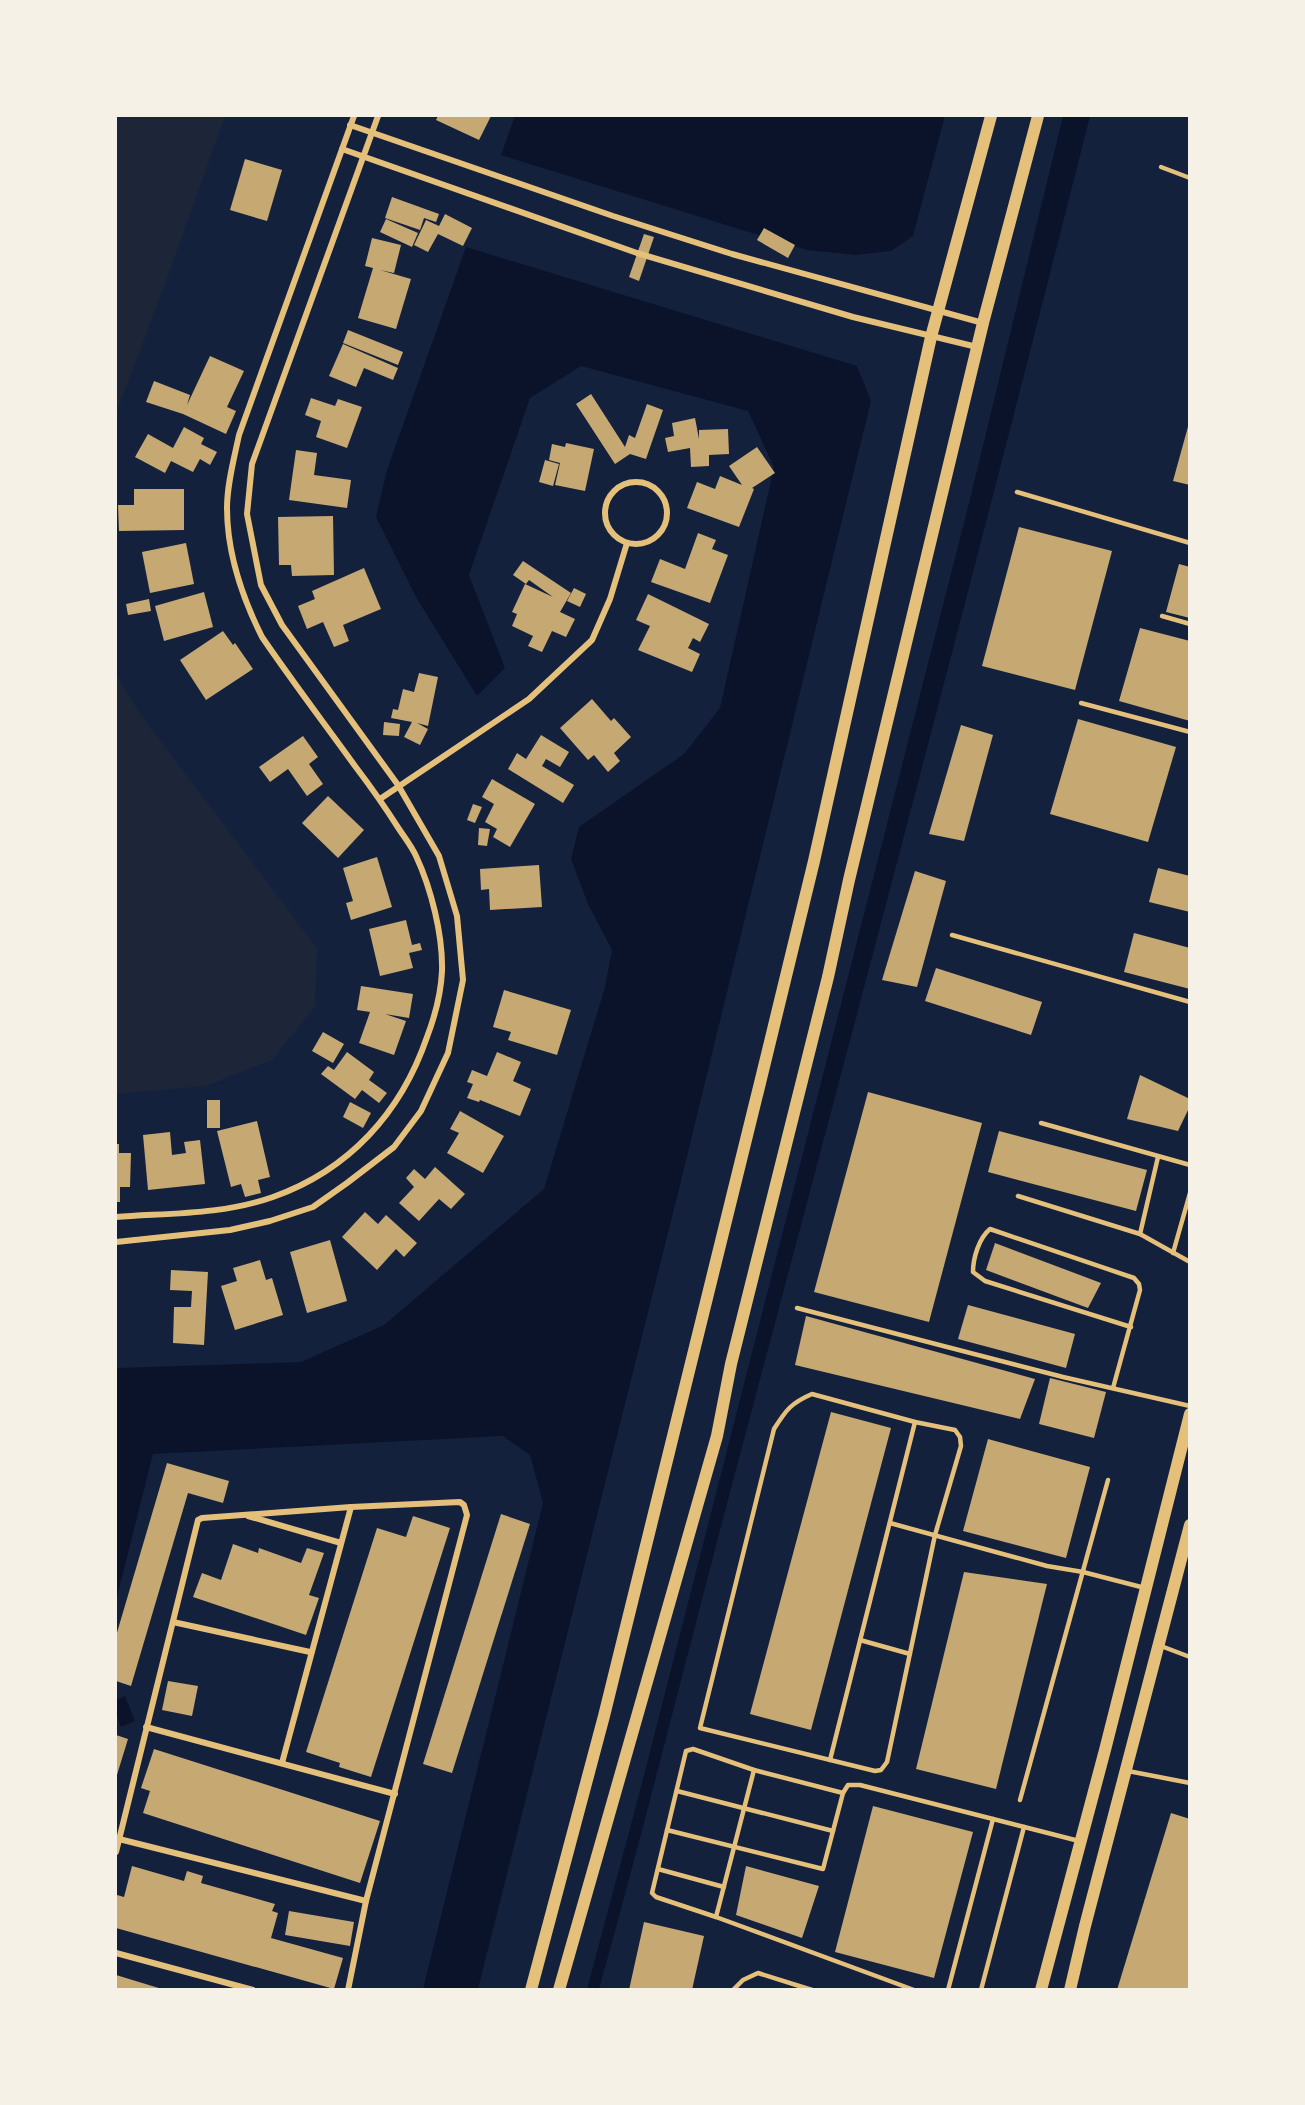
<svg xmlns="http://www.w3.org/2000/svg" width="1305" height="2105" font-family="'Archivo Narrow',sans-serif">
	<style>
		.green { fill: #1d2539 }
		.water { fill: #0b132b }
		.building { fill: #c6a872 }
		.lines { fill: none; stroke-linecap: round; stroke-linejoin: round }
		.service { stroke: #e5c07b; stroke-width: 4.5 }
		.minor { stroke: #e5c07b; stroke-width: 6 }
		.secondary { stroke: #e5c07b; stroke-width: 12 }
	</style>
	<rect width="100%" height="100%" fill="#14213d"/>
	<g class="green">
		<polygon points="116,116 225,116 166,281 116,414"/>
		<polygon points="116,674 140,714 317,948 315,1006 272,1060 205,1086 116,1094"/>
	</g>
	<g class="water">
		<polygon points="515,116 945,116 913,236 891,251 855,255 807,250 501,155"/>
		<path d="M1063,116H1090C975,572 854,1026 733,1481C688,1651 646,1821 599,1989H587L641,1787L969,503Z"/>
		<polygon points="466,247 857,366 871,401 680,1185 478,1989 423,1989 543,1503 530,1455 503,1436 153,1454 116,1601 116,1368 301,1362 384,1325 544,1189 605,987 612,950 588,904 571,859 579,827 684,754 720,708 774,467 748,411 581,366 530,398 469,575 505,668 477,696 416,597 376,517 387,470"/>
		<polygon points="125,1696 135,1721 121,1727 116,1713 116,1700"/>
	</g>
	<g class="building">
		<polygon points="438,116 491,116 479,140 436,120"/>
		<polygon points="245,159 282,170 267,221 230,210"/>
		<polygon points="392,197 439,214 436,222 424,218 420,230 385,218"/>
		<polygon points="445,214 472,228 463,246 438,234 428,252 414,245 426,220 439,226"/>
		<polygon points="386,219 418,233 412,247 380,232"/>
		<polygon points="764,228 795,245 788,258 757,240"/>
		<polygon points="644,234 654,237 639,281 629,277"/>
		<polygon points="372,238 401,245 394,273 380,270 411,279 396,329 358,318 373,268 365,266"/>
		<polygon points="348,330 403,352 398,365 343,343"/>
		<polygon points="343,344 398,368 393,380 364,368 356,387 329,376"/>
		<polygon points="210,356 244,371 227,407 236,411 226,434 183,414 146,402 154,381 190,395 187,405"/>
		<polygon points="591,394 625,447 629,435 635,438 647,404 663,410 646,459 630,454 615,464 576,404"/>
		<polygon points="311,398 335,406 338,399 362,407 347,448 316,437 321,421 305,415"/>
		<polygon points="695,418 699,439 699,430 728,429 729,454 709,455 709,466 691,467 690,448 668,452 665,438 674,436 672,423"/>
		<polygon points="1189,423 1190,423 1190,485 1173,481"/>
		<polygon points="184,427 204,438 201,444 217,452 210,465 200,459 193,472 171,461 165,473 135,457 148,434 173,448"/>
		<polygon points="566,443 594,449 585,491 555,485 560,463 549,460 552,444 565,447"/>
		<polygon points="757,447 775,473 752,488 754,489 739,527 687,508 697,482 715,489 720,476 742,485 729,466"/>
		<polygon points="296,450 317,453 314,475 351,480 347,508 289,500"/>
		<polygon points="545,460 559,464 553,486 539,482"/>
		<polygon points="134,489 184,489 184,530 119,531 118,505 134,505"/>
		<polygon points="333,516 334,575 292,576 291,565 279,565 278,517"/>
		<polygon points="1019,527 1112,551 1075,690 982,666"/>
		<polygon points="698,533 716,540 712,549 728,555 710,603 651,582 660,559 685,569"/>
		<polygon points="186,543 194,584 150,593 142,552"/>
		<polygon points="523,561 571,593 560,612 575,619 566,637 552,631 542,652 528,646 533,636 512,626 517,614 512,612 525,584 553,597 529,580 526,584 513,575"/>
		<polygon points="1179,564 1190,567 1190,618 1166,612"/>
		<polygon points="364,568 381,609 343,625 349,641 334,647 323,622 307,629 298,606 315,599 312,591"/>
		<polygon points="574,588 586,594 580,607 567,601"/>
		<polygon points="204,592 213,627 164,641 155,606"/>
		<polygon points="648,594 709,624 700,642 693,638 688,648 700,654 692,672 638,650 650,626 636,620"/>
		<polygon points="149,599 151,611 128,615 126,604"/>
		<polygon points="1140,628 1190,641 1190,721 1119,701"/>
		<polygon points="223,631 233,645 235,643 253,669 206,700 180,660"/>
		<polygon points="419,673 438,677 428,726 417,723 428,729 420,745 404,737 412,722 391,718 393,709 398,710 403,689 414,692"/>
		<polygon points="592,699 611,721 614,718 631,737 614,753 620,761 608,772 594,755 588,760 560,728"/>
		<polygon points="1078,719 1176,747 1148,842 1050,814"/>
		<polygon points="384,722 400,724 399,736 383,735"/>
		<polygon points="961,725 993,735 964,841 929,834"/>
		<polygon points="541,735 569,752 560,767 546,759 542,766 574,785 563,803 508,769 517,753 526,759"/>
		<polygon points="303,736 318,757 309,764 323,784 307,796 288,769 270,782 259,767"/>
		<polygon points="492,779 535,804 510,847 493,837 497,829 485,822 494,804 482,797"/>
		<polygon points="328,796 364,830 338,858 302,823"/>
		<polygon points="473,804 482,807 475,823 467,820"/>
		<polygon points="479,828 490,829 487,846 478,845"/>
		<polygon points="377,857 392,907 351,920 346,903 353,901 343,868"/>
		<polygon points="539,865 542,907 490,910 489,889 481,890 480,869"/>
		<polygon points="1158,868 1190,876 1190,912 1149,902"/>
		<polygon points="915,871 946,881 917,987 882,980"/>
		<polygon points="406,920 412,945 420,943 422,950 409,953 413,968 380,976 369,929"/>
		<polygon points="1134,933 1190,948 1190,989 1124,972"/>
		<polygon points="936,968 1042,1002 1031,1035 925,1001"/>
		<polygon points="361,986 413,994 409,1018 385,1014 406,1021 394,1055 359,1043 370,1012 357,1010"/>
		<polygon points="504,990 571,1010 557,1055 508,1040 511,1032 493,1027"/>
		<polygon points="323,1032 344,1044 333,1063 312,1051"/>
		<polygon points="347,1052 374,1072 369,1080 387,1093 379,1103 362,1090 355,1099 321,1074 328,1066 334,1070"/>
		<polygon points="497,1052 521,1062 513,1081 531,1089 520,1116 480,1100 479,1102 467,1098 473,1084 467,1082 472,1070 487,1076"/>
		<polygon points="1140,1075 1190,1099 1190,1106 1178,1131 1127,1119"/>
		<polygon points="868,1092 982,1123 929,1322 814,1292"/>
		<rect x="207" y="1100" width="13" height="28"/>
		<polygon points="350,1102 371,1113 363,1128 343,1117"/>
		<polygon points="460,1111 504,1136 483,1173 447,1153 459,1133 450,1129"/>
		<polygon points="257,1121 270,1177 258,1180 261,1193 245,1197 241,1184 231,1187 217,1131"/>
		<polygon points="999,1131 1147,1170 1136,1211 988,1172"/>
		<polygon points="170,1132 172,1155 186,1153 184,1142 200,1140 205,1184 148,1190 143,1135"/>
		<polygon points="116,1144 119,1144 119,1153 131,1153 130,1187 120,1187 120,1202 116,1202"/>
		<polygon points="435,1167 465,1194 451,1209 439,1199 419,1221 399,1203 414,1187 406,1178 414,1169 425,1179"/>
		<polygon points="365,1212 378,1224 386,1215 417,1243 404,1257 396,1249 377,1270 342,1237"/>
		<polygon points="330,1240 347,1301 307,1313 290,1252"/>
		<polygon points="995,1243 1101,1283 1088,1308 986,1270"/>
		<polygon points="260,1260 266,1280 272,1278 283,1315 235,1330 221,1286 237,1281 233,1268"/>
		<polygon points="171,1270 208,1272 204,1345 173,1343 174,1307 191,1307 192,1291 170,1290"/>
		<polygon points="968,1305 1075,1334 1066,1368 958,1339"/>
		<polygon points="806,1316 1035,1379 1020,1419 795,1365"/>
		<polygon points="1050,1378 1106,1392 1094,1438 1039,1424"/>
		<polygon points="831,1412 891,1428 811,1730 750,1714"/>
		<polygon points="988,1439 1090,1467 1066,1558 963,1531"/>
		<polygon points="167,1463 229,1481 223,1503 188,1493 131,1686 116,1681 116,1636"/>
		<polygon points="501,1514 530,1524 452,1773 423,1764"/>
		<polygon points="413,1516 450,1528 371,1777 339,1767 340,1763 306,1752 377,1528 406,1537"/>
		<polygon points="233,1544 258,1553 259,1548 301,1563 307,1548 324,1553 309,1595 319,1598 306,1635 193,1597 202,1573 221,1580"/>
		<polygon points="964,1572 1047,1584 996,1789 916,1769"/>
		<polygon points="168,1681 198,1686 192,1716 162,1710"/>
		<polygon points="116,1735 128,1739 116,1778"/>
		<polygon points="154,1749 380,1821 360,1883 143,1813 150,1791 141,1788"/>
		<polygon points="873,1806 973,1832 934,1978 835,1952"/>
		<polygon points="1171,1813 1190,1819 1190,1990 1117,1990"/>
		<polygon points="132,1866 184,1881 187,1871 203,1876 201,1883 275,1904 272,1911 278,1913 271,1938 343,1958 334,1989 116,1928 116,1900 117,1895 124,1897"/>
		<polygon points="746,1866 819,1886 802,1938 736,1915"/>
		<polygon points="289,1911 354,1922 350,1946 285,1935"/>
		<polygon points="644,1922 704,1936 692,1990 629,1990"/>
		<polygon points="116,1975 162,1989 162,1990 116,1990"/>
	</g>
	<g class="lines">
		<g class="service">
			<polyline points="1161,167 1190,178"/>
			<polyline points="1017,492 1190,543"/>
			<polyline points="1162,616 1190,624"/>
			<polyline points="1081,703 1190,732"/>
			<polyline points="952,935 1190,1002"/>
			<polyline points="1041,1123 1190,1165"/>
			<polyline points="1018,1196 1140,1234 1190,1262"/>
			<polyline points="1140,1234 1158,1157"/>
			<polyline points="1173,1253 1190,1193"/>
			<polyline points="797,1308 1063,1377 1190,1406"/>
			<path d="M1113,1388L1140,1290L1139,1284L1134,1278L990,1229C979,1238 973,1258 973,1272L985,1281L1131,1327"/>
			<path d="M812,1394L915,1422L955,1430L960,1437L961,1446L935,1535L887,1762L881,1770L875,1771L700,1728L774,1429C786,1410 791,1403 812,1394Z"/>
			<polyline points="890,1523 1047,1566 1083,1572 1145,1588"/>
			<polyline points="860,1640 910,1654"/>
			<polyline points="1161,1646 1190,1657"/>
			<polyline points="830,1760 915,1422"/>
			<polyline points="1128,1771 1190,1783"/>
			<polyline points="677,1791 833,1831"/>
			<polyline points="843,1793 754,1770 693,1749 686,1751 652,1893 656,1897 716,1917 914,1990"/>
			<polyline points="1020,1800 1108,1480"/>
			<polyline points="667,1830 823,1869 843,1793 848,1785 860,1785 1079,1841"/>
			<polyline points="658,1869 724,1887"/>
			<polyline points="716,1917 754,1770"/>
			<polyline points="733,1990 743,1980 758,1973 812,1990"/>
			<polyline points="948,1990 993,1819"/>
			<polyline points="981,1990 1024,1827"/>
		</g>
		<g class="minor">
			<polyline points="350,125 613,216 732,254 983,323"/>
			<polyline points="342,149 637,253 853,317 977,347"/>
			<circle cx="636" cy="513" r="31"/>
			<polyline points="380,799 529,699 592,640 610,599 627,543"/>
			<path d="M116,1217C168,1213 222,1215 273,1197C349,1170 401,1113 427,1037C435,1016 441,993 442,971C443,935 431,888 416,856C412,847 405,838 399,829C385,807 371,787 355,766C324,723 292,681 262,637C242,597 227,554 227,508C227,484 234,459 239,435L354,116"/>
			<polyline points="116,1242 230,1230 270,1221 313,1207 347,1183 394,1147 421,1111 448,1053 463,980 457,916 439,856 398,785 282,625 261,585 247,514 252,464 378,116"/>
			<polyline points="248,1516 341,1543"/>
			<polyline points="173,1622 310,1652"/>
			<polyline points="146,1727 395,1794"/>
			<polyline points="282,1763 351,1507"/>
			<polyline points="119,1839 366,1901"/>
			<polyline points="116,1852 198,1520 202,1518 351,1507 460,1502 464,1505 467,1515 366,1901 348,1990"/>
			<polyline points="116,1953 253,1990"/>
		</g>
		<g class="secondary">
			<polyline points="531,1990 604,1716 760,1083 814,861 931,337 991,116"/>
			<polyline points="559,1990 717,1436 731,1364 828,977 849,880 983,323 1038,116"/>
			<polyline points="1041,1990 1105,1750 1190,1414"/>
			<polyline points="1070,1990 1085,1926 1190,1525"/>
		</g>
	</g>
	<rect width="1305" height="2105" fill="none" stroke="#f6f1e7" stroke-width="234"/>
</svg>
